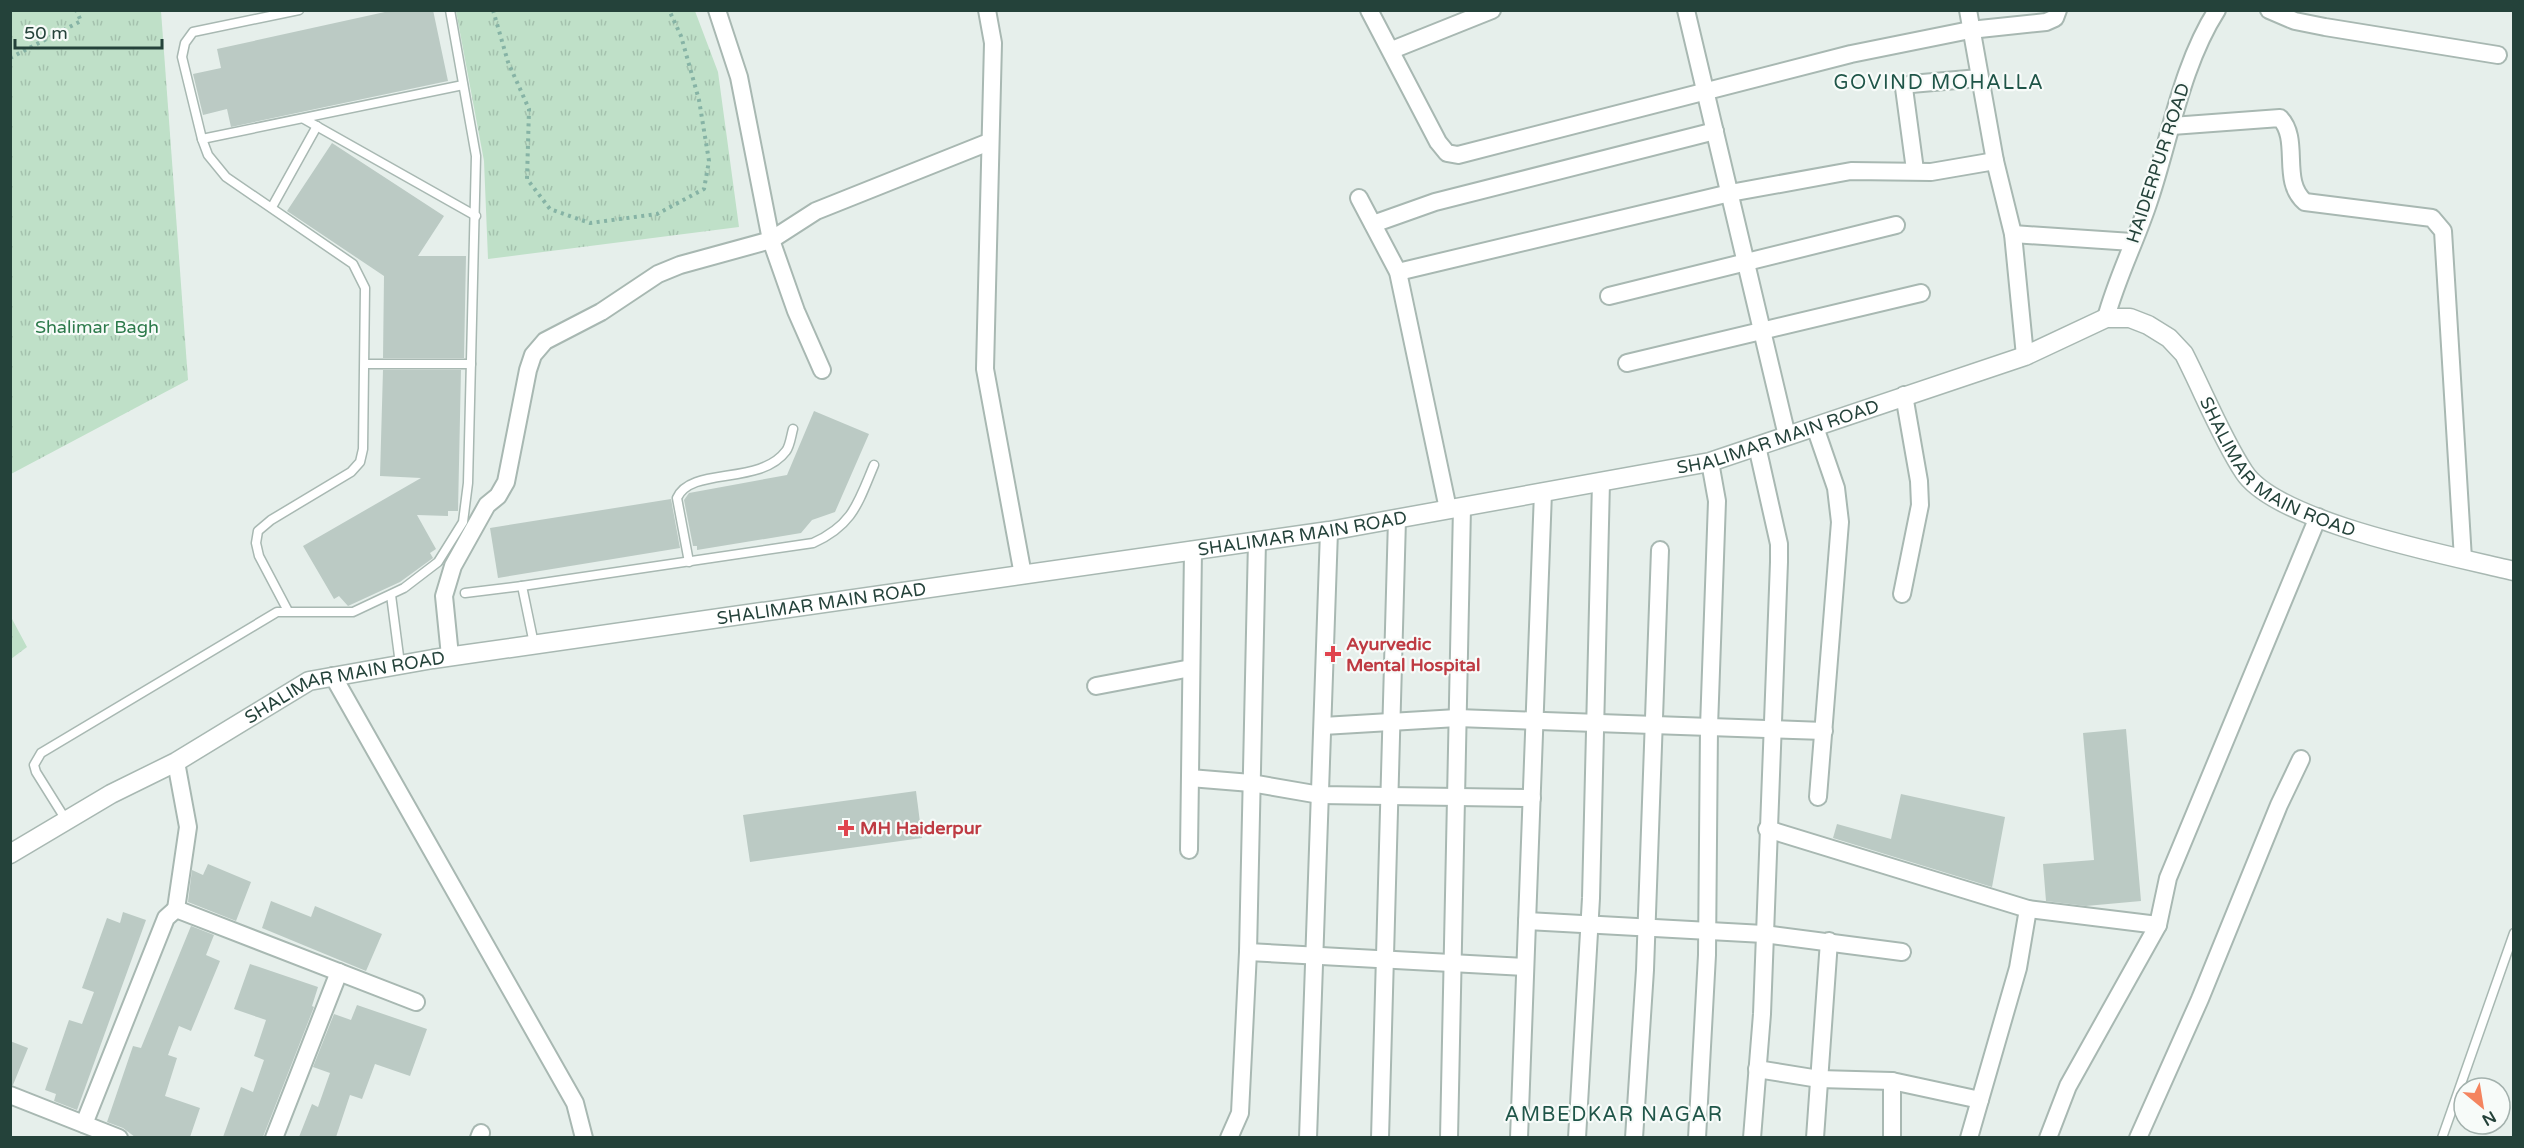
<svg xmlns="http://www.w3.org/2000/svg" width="2524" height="1148" font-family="'Varela Round',sans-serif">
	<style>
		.park { fill: url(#park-tufts) }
		.building { fill: #bbcac4 }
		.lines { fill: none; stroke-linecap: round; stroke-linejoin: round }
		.service-casing { stroke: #a8b8b2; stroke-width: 11 }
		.minor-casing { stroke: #a8b8b2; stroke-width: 20 }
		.tertiary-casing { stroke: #a8b8b2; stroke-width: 21 }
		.path { stroke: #86b3a5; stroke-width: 4; stroke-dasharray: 3 4.5; stroke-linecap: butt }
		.service { stroke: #fff; stroke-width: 8 }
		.minor { stroke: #fff; stroke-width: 16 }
		.tertiary { stroke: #fff; stroke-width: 18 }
		.health-dot { fill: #e0444e; stroke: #f7fbf9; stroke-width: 2 }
		.labels { text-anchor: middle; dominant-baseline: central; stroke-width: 4.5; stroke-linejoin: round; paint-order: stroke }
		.street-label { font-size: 18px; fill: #24423a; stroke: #f7fbf9 }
		.park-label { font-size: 18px; fill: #2d7a4b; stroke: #f7fbf9 }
		.health-label { font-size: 18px; font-weight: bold; fill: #be3a42; stroke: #f7fbf9; text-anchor: start }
		.neighbourhood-label { font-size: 20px; letter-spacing: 1.5px; fill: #1f5548; stroke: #f7fbf9 }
	</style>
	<defs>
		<pattern id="park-tufts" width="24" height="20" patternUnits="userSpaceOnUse" patternTransform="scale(1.5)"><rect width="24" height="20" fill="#bfe0c8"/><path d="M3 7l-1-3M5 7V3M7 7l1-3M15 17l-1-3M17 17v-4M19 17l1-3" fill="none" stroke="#a4c1ad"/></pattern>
	</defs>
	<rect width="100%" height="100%" fill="#e6efeb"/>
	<g class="park">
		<polygon points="11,10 161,11 188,380 11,474"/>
		<polygon points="456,11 695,11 718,72 739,227 488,259 484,161"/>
		<polygon points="11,617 27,647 11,659 10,659"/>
	</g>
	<g class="building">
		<polygon points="394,10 433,10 448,81 231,127 227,109 203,115 193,74 221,68 217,49"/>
		<polygon points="332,143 444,216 418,256 466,256 464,358 383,358 384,276 287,211"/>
		<polygon points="383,370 461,370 458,511 448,511 448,516 417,515 436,549 430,553 433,558 400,582 348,606 339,596 334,599 303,546 421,478 380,476"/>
		<polygon points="814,411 869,434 835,512 812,520 801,533 697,550 697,546 693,546 684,500 689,493 787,475"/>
		<polygon points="671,499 680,548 498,578 490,528"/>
		<polygon points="2126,729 2141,901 2086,906 2046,901 2043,864 2094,860 2083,733"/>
		<polygon points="916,791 922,838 750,862 743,815"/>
		<polygon points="1901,794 2005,817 1992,887 1833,838 1837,824 1891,839"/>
		<polygon points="208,864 251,882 236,921 188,902 192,870 203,875"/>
		<polygon points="271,901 311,917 315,906 382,934 366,971 262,928"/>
		<polygon points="123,912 146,920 77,1110 54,1101 56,1094 45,1090 69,1020 82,1024 94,992 82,988 107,918 120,923"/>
		<polygon points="191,926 214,935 206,955 220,961 191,1031 179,1026 168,1055 177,1058 165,1096 200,1108 190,1137 135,1137 123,1128 107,1122 133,1046 141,1048"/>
		<polygon points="250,964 318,987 312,1006 314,1007 263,1137 223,1137 241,1087 253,1092 264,1060 254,1056 266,1020 234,1009"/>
		<polygon points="357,1005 427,1029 410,1076 375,1064 362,1099 350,1095 336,1137 299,1137 312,1104 318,1107 330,1073 313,1067 334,1014 351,1020"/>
		<polygon points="10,1041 28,1048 13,1085 10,1085"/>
	</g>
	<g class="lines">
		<defs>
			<g id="service">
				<polyline points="304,119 476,216"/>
				<polyline points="202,139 463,85"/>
				<polyline points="272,207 317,126"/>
				<polyline points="365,364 471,364"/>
				<path d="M689,562L677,498C691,466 760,486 786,451C790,446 791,436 793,429"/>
				<polyline points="465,593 522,586"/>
				<polyline points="391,595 400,664"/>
				<polyline points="288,611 259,556 256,543 258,531 271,520 351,472 360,462 363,449 365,288 353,264 226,177 208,155 202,139 182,57 185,43 193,32 299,10"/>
				<path d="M534,644L522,586L813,543C853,525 858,503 874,465"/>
				<polyline points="66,820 36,772 34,765 41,753 277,612 353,612 404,588 438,562 463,522 468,483 476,156 450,10"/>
				<polyline points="2442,1138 2514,933"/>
			</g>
			<g id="minor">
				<polyline points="717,10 739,77 771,240 796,311 822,370"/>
				<polyline points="987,10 993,43 985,369 1023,575"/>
				<polyline points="1369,10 1438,142 1447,153 1458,155 1851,54 1970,30 2046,22 2055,18 2058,10"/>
				<polyline points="1686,10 1787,436"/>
				<polyline points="1968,10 1995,161 2013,234 2025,356"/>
				<polyline points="2269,10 2295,21 2325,27 2498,55"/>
				<polyline points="1392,50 1492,10"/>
				<path d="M2172,126L2280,118C2301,140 2280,181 2305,202L2432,218L2443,231L2463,559"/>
				<polyline points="1915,170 1904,88 1911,84 1979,78"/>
				<polyline points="1359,198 1398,272 1448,509"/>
				<polyline points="1373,224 1435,202 1715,131"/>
				<polyline points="2013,234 2132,242"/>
				<polyline points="1398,272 1730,193 1851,171 1931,172 1995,161"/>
				<polyline points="1609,296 1896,225"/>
				<path d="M2106,318C2117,277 2136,241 2149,201C2170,139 2181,66 2217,10"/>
				<polyline points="1627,363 1921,293"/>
				<polyline points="1815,427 1836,488 1840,522 1818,797"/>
				<polyline points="1902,594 1920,505 1919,481 1904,395"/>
				<polyline points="450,656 444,596 453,566 487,505 498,496 506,482 528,370 533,355 545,341 601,312 658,274 680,265 771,240 816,211 989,142"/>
				<polyline points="333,676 575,1103 584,1138"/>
				<polyline points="1096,686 1191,668"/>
				<polyline points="1323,726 1457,718 1824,731"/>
				<polyline points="176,762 188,827 176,909"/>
				<polyline points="1190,778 1251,783 1320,795 1532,798"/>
				<polyline points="1767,829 2028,909 2158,925"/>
				<polyline points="1189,850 1193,550"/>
				<polyline points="1527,921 1764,934 1902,952"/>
				<polyline points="1248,952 1525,967"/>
				<polyline points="1757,1069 1819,1079 1892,1081 1980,1100"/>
				<polyline points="10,1095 119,1138"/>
				<polyline points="84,1124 166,918 176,909 416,1002"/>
				<polyline points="274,1138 339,972"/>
				<polyline points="479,1138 481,1133"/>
				<polyline points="1229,1138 1240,1113 1248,952 1257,541"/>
				<polyline points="1308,1138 1329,531"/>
				<polyline points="1380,1138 1397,519"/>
				<polyline points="1449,1138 1462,507"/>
				<polyline points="1519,1138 1543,492"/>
				<polyline points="1577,1138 1591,898 1601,482"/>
				<polyline points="1634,1138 1645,970 1660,550"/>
				<polyline points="1697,1138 1707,955 1709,727 1717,501 1710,462"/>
				<polyline points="1752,1138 1762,1014 1779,562 1779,544 1757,446"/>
				<polyline points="1815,1138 1829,941"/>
				<polyline points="1892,1138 1892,1081"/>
				<polyline points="1969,1138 2018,968 2028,909"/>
				<polyline points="2048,1138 2068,1086 2158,925 2168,878 2318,517"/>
				<polyline points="2138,1138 2200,999 2279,805 2301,759"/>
			</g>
			<g id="tertiary">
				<path id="s1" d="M10,854L111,794L176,762L309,681L433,659L1329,531L1710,462L2025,356L2106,318H2130L2148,325L2169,338L2184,354C2203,391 2221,437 2244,472C2277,523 2453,556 2514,571"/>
			</g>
		</defs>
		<use href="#service" class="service-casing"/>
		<use href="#minor" class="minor-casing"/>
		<use href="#tertiary" class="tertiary-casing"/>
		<g class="path">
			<polyline points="493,10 508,62 529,109 527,179 550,209 590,223 657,214 704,189 709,161 699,100 681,36 669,10"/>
			<polyline points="10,58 81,21 76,10"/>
		</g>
		<use href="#service" class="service"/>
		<use href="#minor" class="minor"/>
		<use href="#tertiary" class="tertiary"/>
	</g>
	<g class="health-dot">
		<path d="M1330 645h6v6h6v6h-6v6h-6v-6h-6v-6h6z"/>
		<path d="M843 819h6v6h6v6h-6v6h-6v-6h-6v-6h6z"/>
	</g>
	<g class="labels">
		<g class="street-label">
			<text transform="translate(2158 163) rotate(-72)">HAIDERPUR ROAD</text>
			<text stroke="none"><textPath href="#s1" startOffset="1836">SHALIMAR MAIN ROAD</textPath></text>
			<text stroke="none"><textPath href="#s1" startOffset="2430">SHALIMAR MAIN ROAD</textPath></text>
			<text stroke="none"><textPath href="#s1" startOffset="1350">SHALIMAR MAIN ROAD</textPath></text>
			<text stroke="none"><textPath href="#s1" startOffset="864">SHALIMAR MAIN ROAD</textPath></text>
			<text stroke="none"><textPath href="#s1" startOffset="378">SHALIMAR MAIN ROAD</textPath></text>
		</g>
		<g class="park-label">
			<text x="97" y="327">Shalimar Bagh</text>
		</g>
		<g class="health-label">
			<text x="1346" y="644">Ayurvedic<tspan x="1346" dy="21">Mental Hospital</tspan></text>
			<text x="860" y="828">MH Haiderpur</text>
		</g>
		<g class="neighbourhood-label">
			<text x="1939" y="83">GOVIND MOHALLA</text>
			<text x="1614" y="1115">AMBEDKAR NAGAR</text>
		</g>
	</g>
	<rect width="2524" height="1148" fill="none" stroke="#24423a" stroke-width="24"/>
	<g transform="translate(2482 1106) rotate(150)"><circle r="28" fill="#f7fbf9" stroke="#a3b1ad" stroke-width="1.5"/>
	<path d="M0-4.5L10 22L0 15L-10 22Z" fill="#f4845f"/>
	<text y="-9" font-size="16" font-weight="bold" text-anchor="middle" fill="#24423a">N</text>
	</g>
	<path d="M15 39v9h147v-9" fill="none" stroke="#24423a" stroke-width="3"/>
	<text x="24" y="39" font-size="18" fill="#24423a" stroke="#f7fbf9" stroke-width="4.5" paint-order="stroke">50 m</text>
</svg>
